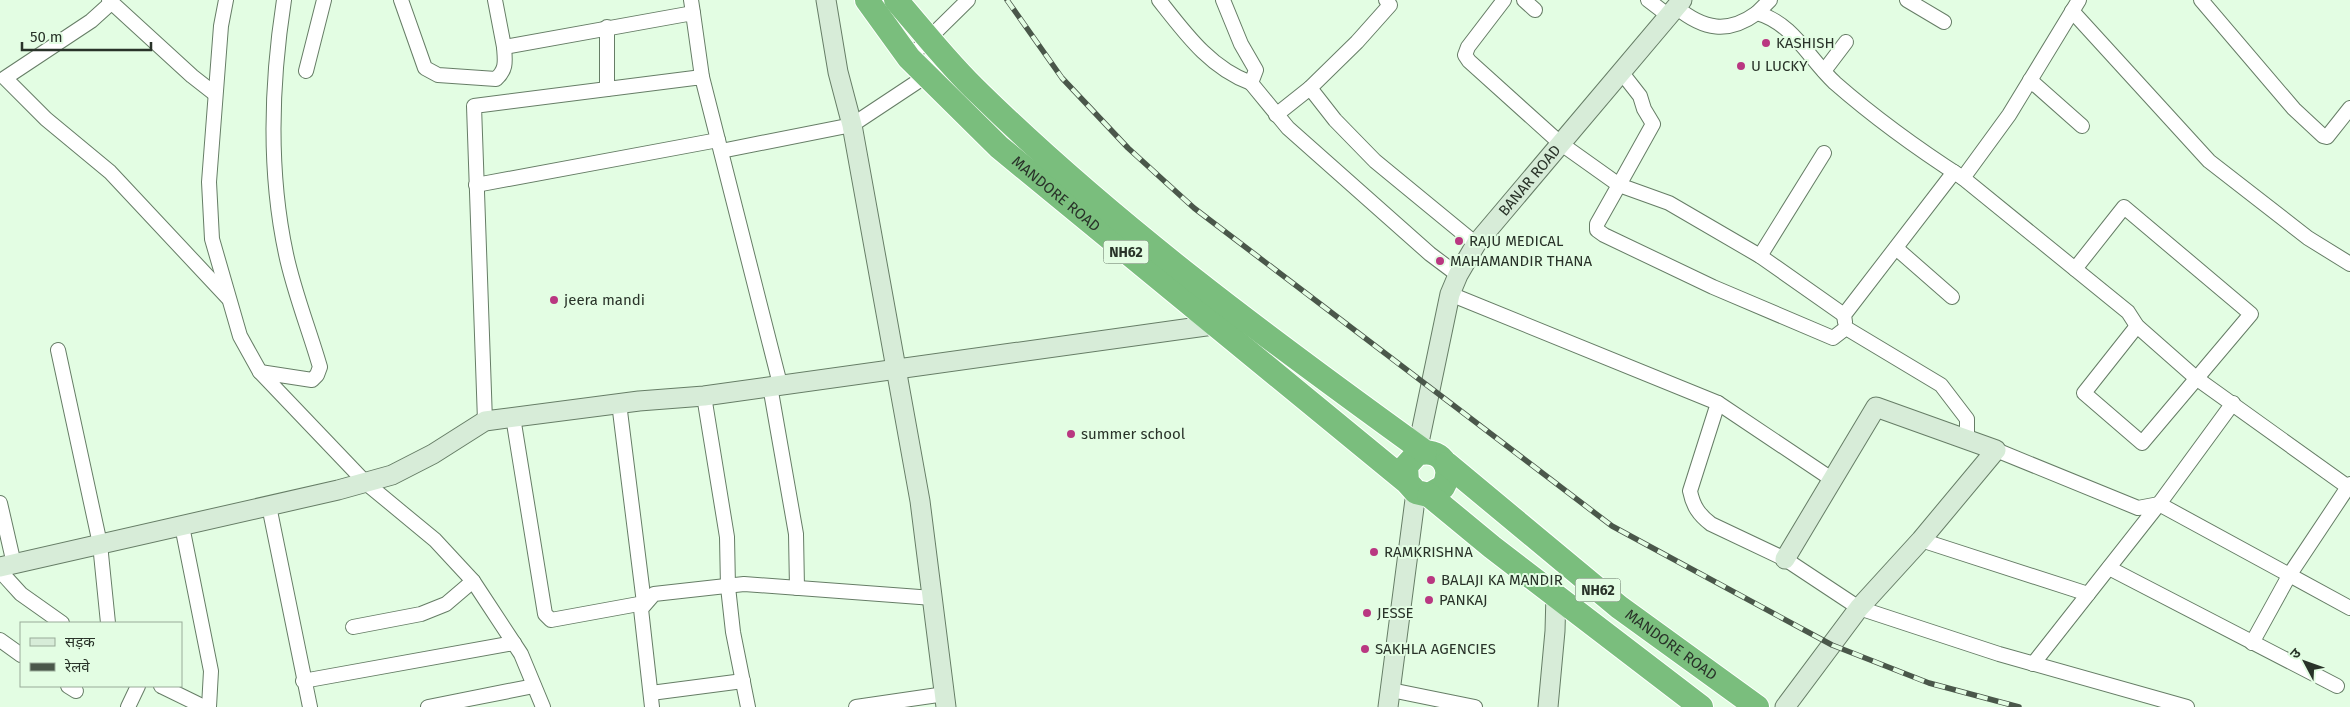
<svg xmlns="http://www.w3.org/2000/svg" width="2350" height="707" font-family="'Fira Sans','Noto Sans Devanagari',sans-serif">
	<style>
		.lines { fill: none; stroke-linecap: round; stroke-linejoin: round }
		.street-casing { stroke: #667d66; stroke-width: 16 }
		.secondary-casing { stroke: #667d66; stroke-width: 21 }
		.highway-casing { stroke: #fff; stroke-width: 26 }
		.street { stroke: #fff; stroke-width: 14 }
		.secondary { stroke: #d7ecd8; stroke-width: 19 }
		.highway { stroke: #7abe7d; stroke-width: 24 }
		.rail-casing { stroke: #4a574a; stroke-width: 5.5 }
		.rail { stroke: #e3fde3; stroke-width: 4; stroke-dasharray: 11; stroke-linecap: butt }
		.poi-dot { fill: #b93781; stroke: #e3fde3; stroke-width: 2 }
		.labels { text-anchor: middle; dominant-baseline: central; stroke-width: 4; stroke-linejoin: round; paint-order: stroke }
		.shield { fill: #e3fde3; stroke: #617061; stroke-width: 1 }
		.shield-label { font-size: 14px; font-weight: bold; fill: #293329 }
		.poi-label { font-size: 15px; fill: #293329; stroke: #e3fde3; text-anchor: start }
		.street-label { font-size: 15px; fill: #293329; stroke: #e3fde3 }
	</style>
	<rect width="100%" height="100%" fill="#e3fde3"/>
	<g class="lines">
		<defs>
			<g id="street">
				<polyline points="109,0 192,76 215,94"/>
				<polyline points="226,0 221,26 209,182 212,239 240,336 260,372"/>
				<path d="M284,0C271,84 268,170 286,254C294,292 309,329 320,367L317,375L312,380L260,372L366,483L435,540L473,581L521,654L543,707"/>
				<path d="M401,0L425,68L438,75L496,79C507,69 505,61 504,47"/>
				<polyline points="495,0 504,47 693,13 702,77"/>
				<polyline points="691,0 693,13"/>
				<path d="M1159,0C1185,33 1210,68 1251,83L1256,70L1241,44L1223,0"/>
				<polyline points="1504,0 1468,47 1465,55 1469,61 1560,143 1619,185 1597,224 1597,230 1604,235 1713,287 1833,338 1846,328 1941,385 1967,419 1967,441"/>
				<polyline points="1524,0 1535,10"/>
				<polyline points="1648,0 1669,16"/>
				<polyline points="1907,0 1944,22"/>
				<polyline points="2201,0 2294,109 2323,136 2327,137 2350,108"/>
				<polyline points="112,2 91,21 5,78 46,119 110,172 228,298"/>
				<path d="M1676,7C1704,30 1728,34 1757,13C1793,23 1809,59 1835,83C1875,118 1918,149 1963,178L2009,115L2079,0"/>
				<polyline points="2072,11 2209,161 2308,238 2350,264"/>
				<polyline points="1757,13 1770,0"/>
				<polyline points="607,27 607,89"/>
				<polyline points="909,58 968,0"/>
				<polyline points="306,71 324,0"/>
				<polyline points="1824,71 1846,42"/>
				<polyline points="1622,73 1640,96 1644,109 1653,124 1619,185 1669,203 1760,256 1844,315"/>
				<polyline points="2030,80 2082,126"/>
				<polyline points="1251,83 1288,128 1430,254 1458,275"/>
				<polyline points="1310,88 1357,42 1390,5 1386,0"/>
				<polyline points="1276,115 1310,88 1335,120 1375,161 1476,244"/>
				<polyline points="721,151 852,125 926,76"/>
				<polyline points="1963,178 2128,312 2137,326 2196,378 2348,487 2350,484"/>
				<polyline points="476,185 718,140"/>
				<polyline points="1896,248 1952,297"/>
				<polyline points="1760,256 1824,153"/>
				<polyline points="2075,269 2124,207 2251,314 2142,443 2084,393 2137,326"/>
				<path d="M1450,294L1718,403L1690,491C1693,506 1699,515 1711,524L1785,559L1859,608L1999,654L2187,707"/>
				<polyline points="1845,322 1844,315 1954,172"/>
				<polyline points="58,350 100,544 108,623"/>
				<polyline points="770,386 796,534 797,588"/>
				<polyline points="704,396 727,537 728,587 733,632 748,707"/>
				<polyline points="1718,403 1833,480"/>
				<polyline points="2233,403 2159,504 2350,608"/>
				<polyline points="513,417 545,614 551,620 644,603 619,403"/>
				<polyline points="485,421 474,106 702,77 780,384"/>
				<polyline points="1996,450 2138,508 2159,504 2033,664"/>
				<polyline points="0,503 14,564"/>
				<polyline points="269,506 310,707"/>
				<polyline points="182,526 211,671 209,707"/>
				<polyline points="1921,540 2088,594"/>
				<polyline points="2109,568 2337,686"/>
				<polyline points="0,571 21,594 62,623"/>
				<polyline points="353,627 421,614 446,604 473,581"/>
				<polyline points="0,640 21,655"/>
				<polyline points="2252,643 2290,574 2348,487 2350,488"/>
				<polyline points="303,681 514,643"/>
				<polyline points="68,686 76,691"/>
				<polyline points="161,686 204,707"/>
				<polyline points="1391,690 1475,707"/>
				<polyline points="651,693 743,681"/>
				<polyline points="128,707 138,686"/>
				<polyline points="428,707 534,686"/>
				<polyline points="652,707 641,609 654,594 744,584 933,598"/>
				<polyline points="856,707 945,694"/>
			</g>
			<g id="secondary">
				<polyline points="826,0 838,72 852,125 920,501 946,707"/>
				<path id="s1" d="M1418,447L1450,294L1458,275L1476,244L1682,0"/>
				<polyline points="1785,559 1876,407 1996,450 1921,540 1859,608 1785,707"/>
				<polyline points="0,567 338,490 392,475 433,454 485,421 639,401 704,396 1213,325"/>
				<polyline points="1388,707 1416,492"/>
				<polyline points="1548,707 1555,631 1556,594"/>
			</g>
			<g id="highway">
				<path id="s2" d="M867,0L909,58L999,147L1407,482L1416,492L1429,495L1443,487C1455,467 1440,447 1417,454L1406,466L1407,482"/>
				<path d="M896,0C923,31 949,65 979,93C1116,227 1270,340 1425,452"/>
				<path id="s3" d="M1447,464L1619,607L1757,707"/>
				<polyline points="1429,495 1492,547 1701,707"/>
			</g>
		</defs>
		<use href="#street" class="street-casing"/>
		<use href="#secondary" class="secondary-casing"/>
		<use href="#highway" class="highway-casing"/>
		<use href="#street" class="street"/>
		<use href="#secondary" class="secondary"/>
		<use href="#highway" class="highway"/>
		<defs>
			<polyline id="rail" points="1007,0 1062,78 1128,148 1194,208 1612,526 1832,645 1929,683 2019,707"/>
		</defs>
		<use href="#rail" class="rail-casing"/>
		<use href="#rail" class="rail"/>
	</g>
	<g class="poi-dot">
		<circle cx="1766" cy="43" r="5"/>
		<circle cx="1741" cy="66" r="5"/>
		<circle cx="1459" cy="241" r="5"/>
		<circle cx="1440" cy="261" r="5"/>
		<circle cx="554" cy="300" r="5"/>
		<circle cx="1071" cy="434" r="5"/>
		<circle cx="1374" cy="552" r="5"/>
		<circle cx="1431" cy="580" r="5"/>
		<circle cx="1429" cy="600" r="5"/>
		<circle cx="1367" cy="613" r="5"/>
		<circle cx="1365" cy="649" r="5"/>
	</g>
	<g class="labels">
		<g class="shield">
			<rect x="1103.5" y="240.5" width="45" height="23" rx="4"/>
			<rect x="1575.5" y="578.5" width="45" height="23" rx="4"/>
		</g>
		<g class="shield-label">
			<text x="1126" y="252">NH62</text>
			<text x="1598" y="590">NH62</text>
		</g>
		<g class="poi-label">
			<text x="1776" y="43">KASHISH</text>
			<text x="1751" y="66">U LUCKY</text>
			<text x="1469" y="241">RAJU MEDICAL</text>
			<text x="1450" y="261">MAHAMANDIR THANA</text>
			<text x="564" y="300">jeera mandi</text>
			<text x="1081" y="434">summer school</text>
			<text x="1384" y="552">RAMKRISHNA</text>
			<text x="1441" y="580">BALAJI KA MANDIR</text>
			<text x="1439" y="600">PANKAJ</text>
			<text x="1377" y="613">JESSE</text>
			<text x="1375" y="649">SAKHLA AGENCIES</text>
		</g>
		<g class="street-label">
			<text stroke="none"><textPath href="#s1" startOffset="296">BANAR ROAD</textPath></text>
			<text stroke="none"><textPath href="#s2" startOffset="272">MANDORE ROAD</textPath></text>
			<text stroke="none"><textPath href="#s3" startOffset="288">MANDORE ROAD</textPath></text>
		</g>
	</g>
	<rect x="20" y="622" width="162" height="65" fill="#e3fde3" stroke="#99ac99"/>
	<rect x="30" y="638" width="25" height="8" fill="#d7ecd8" stroke="#99ac99"/>
	<text x="65" y="647" font-size="15" fill="#293329">सड़क</text>
	<rect x="30" y="663" width="25" height="8" fill="#4a574a" stroke="#99ac99"/>
	<text x="65" y="672" font-size="15" fill="#293329">रेलवे</text>
	<g transform="translate(2305 662) rotate(311)" stroke="#e3fde3" stroke-width="4" paint-order="stroke">
	<path d="M0-4L9 19L0 12L-9 19Z" fill="#293329"/>
	<text y="-8" font-size="14" font-weight="bold" text-anchor="middle" fill="#293329">उ</text>
	</g>
	<path d="M22 42v8h129v-8" fill="none" stroke="#293329" stroke-width="2.5"/>
	<text x="30" y="42" font-size="15" fill="#293329" stroke="#e3fde3" stroke-width="4" paint-order="stroke">50 m</text>
</svg>
